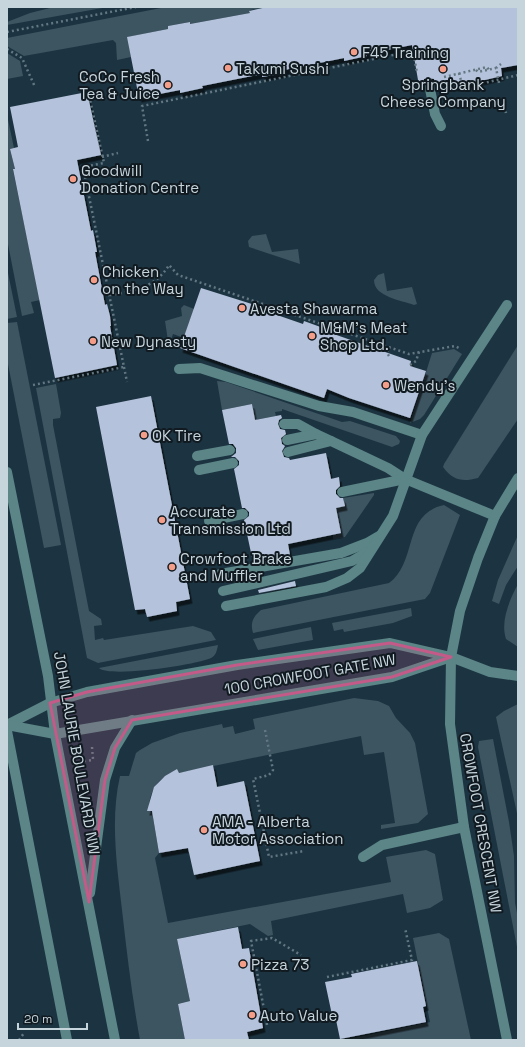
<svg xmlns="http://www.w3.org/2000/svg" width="525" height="1047" font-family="'Space Grotesk',sans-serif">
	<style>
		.green { fill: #3d5461 }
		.building { fill: #b5c2db; filter: url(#shadow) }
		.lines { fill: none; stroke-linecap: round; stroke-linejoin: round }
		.path { stroke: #637782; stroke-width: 2.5; stroke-dasharray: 2 3; stroke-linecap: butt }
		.minor { stroke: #5b8586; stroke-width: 10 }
		.marked { fill: #c35a88; fill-opacity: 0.2; stroke: #c35a88; stroke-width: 3; stroke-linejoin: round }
		.poi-dot { fill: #f49e89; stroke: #101a20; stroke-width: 1.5 }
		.labels { text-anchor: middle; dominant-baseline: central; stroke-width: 4; stroke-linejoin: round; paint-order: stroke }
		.poi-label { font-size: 15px; fill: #c6d4dc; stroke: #101a20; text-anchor: start }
		.street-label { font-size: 15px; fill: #c6d4dc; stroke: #101a20 }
	</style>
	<defs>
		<filter id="shadow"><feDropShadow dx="2.5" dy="4.5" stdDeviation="0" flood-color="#0009"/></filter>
	</defs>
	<rect width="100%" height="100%" fill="#1c3441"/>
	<g class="green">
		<polygon points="54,7 108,7 7,25 7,22 30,13"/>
		<polygon points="166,7 267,7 250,10 250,13 190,24 190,22 168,26 168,29 128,37 131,57 117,60 116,43 113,40 24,56 7,46 7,38"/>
		<polygon points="7,53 20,61 23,76 7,79"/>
		<polygon points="7,115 14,148 10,149 15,169 13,170 40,300 31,302 34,313 22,316 7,239"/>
		<polygon points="266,234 272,252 298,249 300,264 249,247 248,241 252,236"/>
		<polygon points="7,268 17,317 7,319"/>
		<path d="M384,273L387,291L412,287L417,304L414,305C401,300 374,297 374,280L378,275Z"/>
		<polygon points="184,305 194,309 184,338 173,334 170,343 168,341 165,321 182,316 181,308"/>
		<polygon points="17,322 61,545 44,548 7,359 7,323"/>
		<path d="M518,345V419L478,478C463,482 453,481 443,467L444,464Z"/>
		<polygon points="454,349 462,354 424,415 420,419 410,423 432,353"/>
		<polygon points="217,381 226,382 342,422 350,421 396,436 400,441 399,444 392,447 282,409 282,411 275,412 276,416 255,420 252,404 222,410"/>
		<polygon points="56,384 61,413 60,418 53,419 53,425 89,611 101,619 102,625 94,626 95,640 103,638 104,640 193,626 211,632 216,640 98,663 87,658 36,388"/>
		<polygon points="374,493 374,495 345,537 333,539 333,535 341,533 336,508 344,506 343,498"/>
		<path d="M444,505L460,515L430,593L425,599L253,633C250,622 253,617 261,610L389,583C418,562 402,514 444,505Z"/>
		<polygon points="518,535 518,566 506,585 499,604 492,601 498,580"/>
		<path d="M518,584V647L506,639C500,621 510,599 518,584Z"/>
		<polygon points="411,608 412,616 393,623 344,632 343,629 334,631 332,623"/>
		<polygon points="311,627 313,640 258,650 253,639"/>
		<path d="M218,645C217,650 216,656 211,658C196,665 109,678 99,668Z"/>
		<path d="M354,698L378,701L389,706L396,718L410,733L415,743L428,814L418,823L381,829V825L395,823L384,752L364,755L361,736L179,773L173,772C156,780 149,792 149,811H152L159,853L155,858L168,923L391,882L386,857L426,850L435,854L443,900L430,908L407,913L403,894L271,921L273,935L268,936L250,924L177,939L190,1001L178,1004L185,1040H140C132,997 127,954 122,910C117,866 110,820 120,776H129L136,753L140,750L152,743L180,733L222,724L223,728L233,726L235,734L255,729L253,719Z"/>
		<polygon points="518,704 518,818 496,717 504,711"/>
		<polygon points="493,739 509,822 514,856 515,903 518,918 518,952 478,747 479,741"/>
		<polygon points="439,933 449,939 471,1040 344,1040 430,1022 413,938"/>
	</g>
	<g class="building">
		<polygon points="267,7 518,7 518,65 501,68 502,76 455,87 453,79 435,83 434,79 428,78 424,79 423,84 418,80 412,45 367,54 367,56 344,61 344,58 285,70 285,73 262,77 262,74 202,86 203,88 180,93 180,90 139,98 127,37 168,29 168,26 190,22 190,24 250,13 249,11"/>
		<polygon points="87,92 101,155 77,160 91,231 93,230 97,252 95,252 105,305 107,304 110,316 111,326 110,326 117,365 55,378 13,169 15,169 10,149 18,147 10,107"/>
		<polygon points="201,288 255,305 254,307 303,324 304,321 326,329 325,331 411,361 410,366 426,371 410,418 349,398 327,389 324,398 180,348"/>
		<polygon points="151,396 190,599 176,602 177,611 147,617 145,609 135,610 96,407"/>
		<polygon points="252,404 255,420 281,415 282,418 279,420 278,424 280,429 285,430 286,434 281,438 282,444 285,446 282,451 284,457 289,458 290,460 326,453 331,479 339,477 340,486 336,490 336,494 340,498 343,498 345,506 336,508 341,533 288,544 290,555 253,562 244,520 249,516 249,512 245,508 242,508 234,469 239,465 239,461 235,457 231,457 236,453 236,448 233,444 229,444 222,410"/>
		<polygon points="295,581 296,586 259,593 258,590"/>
		<polygon points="213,765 217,787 244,781 260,861 194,875 188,848 159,853 152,811 147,811 154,787 165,776 177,769 179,773"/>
		<polygon points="238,927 242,949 249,948 263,1028 247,1032 249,1040 185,1040 178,1004 190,1001 177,939"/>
		<polygon points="417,961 426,1006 423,1007 426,1022 340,1039 335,1015 332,1015 325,982 352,977 351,974"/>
	</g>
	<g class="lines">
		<g class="path">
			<polyline points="7,32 136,7"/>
			<polyline points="7,49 22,58 35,87"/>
			<polyline points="476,70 478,72 496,68"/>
			<polyline points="459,73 463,88 518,75"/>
			<polyline points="444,77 487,67 489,70"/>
			<polyline points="499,83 496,68 501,64"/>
			<polyline points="503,102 506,113"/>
			<polyline points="148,141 142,106 413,51 417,73"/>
			<polyline points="102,157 118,153"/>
			<path d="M110,295C134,291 155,288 169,265L178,275L409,354L455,346L459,348"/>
			<polyline points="389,356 387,353 389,348"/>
			<polyline points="410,365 416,361 419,352"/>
			<polyline points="124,367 127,382"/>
			<polyline points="33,385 124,367 83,167 104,163 85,77"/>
			<polyline points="265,730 273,770 269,775 253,779 269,857 304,851"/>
			<polyline points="92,747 93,759"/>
			<polyline points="84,761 94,760"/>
			<polyline points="327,977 412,960 405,928"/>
			<polyline points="267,1025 251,941 272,938 301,955"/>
			<polyline points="19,1040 24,1033"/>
		</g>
		<g class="minor">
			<polyline points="429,84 435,114 441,126"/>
			<polyline points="179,369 200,368 319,406 353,412 422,435"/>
			<polyline points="284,424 298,424 316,434"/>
			<polyline points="287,440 316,434 331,441"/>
			<polyline points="288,452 331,441 388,468 405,479 495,516"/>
			<polyline points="197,456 230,450"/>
			<polyline points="199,470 233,463"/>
			<polyline points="7,472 48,676 55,734 115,1040"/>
			<polyline points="342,492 405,479"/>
			<polyline points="209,521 243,514"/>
			<polyline points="220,574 341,553 367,543 379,536"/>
			<polyline points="223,591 352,561 369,551"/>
			<polyline points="226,606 326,587 347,578 360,568 393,516 422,435 507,305"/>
			<polyline points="7,725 50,703 87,692 237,665 390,643 451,657 490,672 518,676"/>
			<polyline points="7,725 55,734 392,677 451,657"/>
			<polyline points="7,731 67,1040"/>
			<polyline points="363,857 382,845 464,827"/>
			<polyline points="90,893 105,780 115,748 132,720"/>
			<polyline points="507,1040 464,827 450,724 451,657 460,611 478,558 495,516 518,478"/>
		</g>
	</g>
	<path class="marked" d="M390,643L451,657L392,677L132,720L115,748L105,780L89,902L50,703L87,692L237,665Z"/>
	<g class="poi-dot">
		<circle cx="354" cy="52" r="4"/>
		<circle cx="228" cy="68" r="4"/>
		<circle cx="443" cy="69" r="4"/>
		<circle cx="168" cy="85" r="4"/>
		<circle cx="73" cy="179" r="4"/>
		<circle cx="94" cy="280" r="4"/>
		<circle cx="242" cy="308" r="4"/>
		<circle cx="312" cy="336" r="4"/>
		<circle cx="93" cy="341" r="4"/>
		<circle cx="386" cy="385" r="4"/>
		<circle cx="144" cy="435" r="4"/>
		<circle cx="162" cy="520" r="4"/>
		<circle cx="172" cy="567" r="4"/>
		<circle cx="204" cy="830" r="4"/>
		<circle cx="243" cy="964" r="4"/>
		<circle cx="252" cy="1015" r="4"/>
	</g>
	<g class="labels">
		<g class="poi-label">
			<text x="362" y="52">F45 Training</text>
			<text x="236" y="68">Takumi Sushi</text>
			<text x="160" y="76" text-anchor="end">CoCo Fresh<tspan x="160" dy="17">Tea &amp; Juice</tspan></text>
			<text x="443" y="84" text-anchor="middle">Springbank<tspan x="443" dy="17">Cheese Company</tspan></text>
			<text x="81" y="170">Goodwill<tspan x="81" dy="17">Donation Centre</tspan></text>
			<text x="102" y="271">Chicken<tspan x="102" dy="17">on the Way</tspan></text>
			<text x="250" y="308">Avesta Shawarma</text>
			<text x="320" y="327">M&amp;M's Meat<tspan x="320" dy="17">Shop Ltd.</tspan></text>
			<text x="101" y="341">New Dynasty</text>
			<text x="394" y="385">Wendy's</text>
			<text x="152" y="435">OK Tire</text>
			<text x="170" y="511">Accurate<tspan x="170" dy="17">Transmission Ltd</tspan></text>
			<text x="180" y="558">Crowfoot Brake<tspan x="180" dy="17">and Muffler</tspan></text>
			<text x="212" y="821">AMA - Alberta<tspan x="212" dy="17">Motor Association</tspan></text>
			<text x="251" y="964">Pizza 73</text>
			<text x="260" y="1015">Auto Value</text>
		</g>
		<g class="street-label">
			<text transform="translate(310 674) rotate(-10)">100 CROWFOOT GATE NW</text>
			<text transform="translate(77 753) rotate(80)">JOHN LAURIE BOULEVARD NW</text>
			<text transform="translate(481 823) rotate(80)">CROWFOOT CRESCENT NW</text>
		</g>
	</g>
	<rect width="525" height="1047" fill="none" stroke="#c6d4dc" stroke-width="16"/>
	<path d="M18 1023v6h69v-6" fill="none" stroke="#c6d4dc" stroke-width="2"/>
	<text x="24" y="1023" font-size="12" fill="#c6d4dc" stroke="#101a20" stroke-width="3" paint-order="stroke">20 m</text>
</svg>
